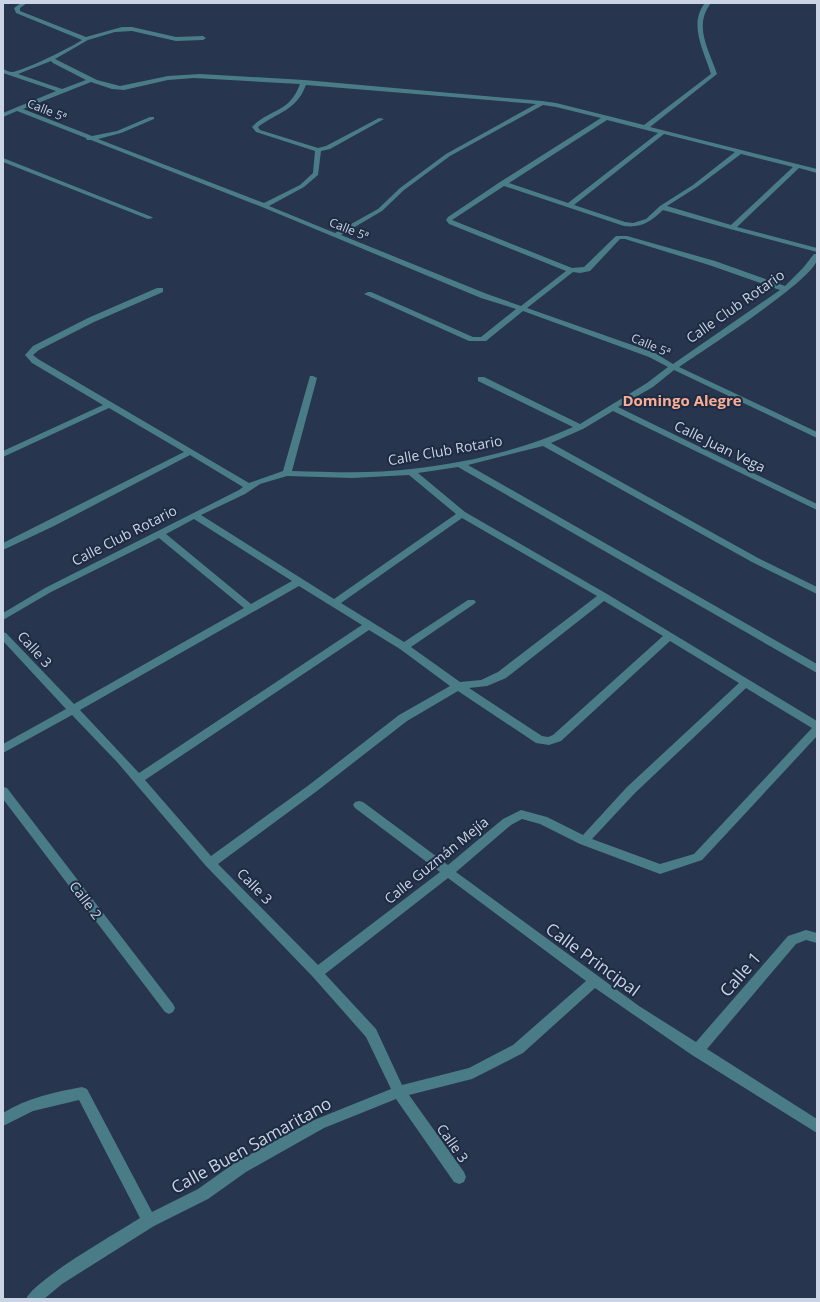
<svg xmlns="http://www.w3.org/2000/svg" width="820" height="1302" font-family="'Open Sans',sans-serif">
	<style>
		.lines { fill: none; stroke-linecap: round; stroke-linejoin: round }
		.minor { fill: #4a7c88; fill-rule: evenodd }
		.labels { text-anchor: middle; dominant-baseline: central; stroke-width: 4; stroke-linejoin: round; paint-order: stroke }
		.far-street-label { font-size: 12px; fill: #cbd4e4; stroke: #1d2b43 }
		.street-label { font-size: 14px; fill: #cbd4e4; stroke: #1d2b43 }
		.neighbourhood-label { font-size: 15px; font-weight: bold; fill: #fcad95; stroke: #1d2b43 }
		.near-street-label { font-size: 17px; fill: #cbd4e4; stroke: #1d2b43 }
	</style>
	<rect width="100%" height="100%" fill="#27354e"/>
	<g class="lines">
		<g class="minor">
			<path d="M21,3H27L20,8V11L86,37L122,27H132L176,37L203,36L206,38L203,40L176,41L132,31L115,32L88,40L55,59L97,80L120,86L168,76L200,74L304,80L542,101L556,103L644,125L711,74C704,51 688,24 705,3H711C693,26 709,50 717,74L650,127L817,169V173L799,168L737,227L817,248V252L730,229L663,210C650,222 642,228 624,226L504,186L452,220L572,268L584,267L616,236H627L715,261L785,286L803,268L814,254H817C817,256 818,258 817,260C812,281 702,351 679,367L817,432V438L674,370L653,387L618,407L817,504V510L613,411L583,429L551,443L758,558L817,587V594L752,562L543,446L468,465L817,664V673L458,467L418,473L465,512L607,594L817,721V736L702,860L660,874L580,844L540,824L522,819L511,825L456,872L639,1006L696,1042L788,936L806,930L817,933V943L806,940L796,944L707,1049L817,1119V1133L692,1055L595,988L523,1053L472,1079L409,1095L464,1172L466,1177L464,1182L459,1184L454,1182L396,1099L324,1128L246,1172L208,1199L154,1226L62,1284L44,1299H26C34,1280 118,1232 140,1218L79,1100L33,1111L3,1126V1113C27,1098 55,1092 82,1087L87,1089L152,1212L198,1189L236,1162L314,1120L391,1089L366,1037L313,977L206,866L117,762L72,715L3,753V744L66,709L3,641V632L6,633L74,704L244,608L159,538L51,592L3,620V613L45,588L239,490L243,487L190,455L54,526L3,550V543L184,452L109,408L3,457V451L103,405L32,363L25,355L33,346L88,318L157,288H163V292L94,322L39,350L33,355L38,359L249,483L283,471L310,376H313L317,378L292,471C332,472 372,474 411,469C467,463 522,450 573,427L478,381V377H484L580,424L647,383L668,367L649,357L523,311L486,341H469L364,294L368,292H371L473,337H481L516,309L481,298L262,207L91,140H87L86,138L17,111L3,117V113L56,91L3,73V69C6,70 9,72 12,72C21,72 74,46 82,40L16,13L14,8ZM51,61L53,63L86,80L62,89L18,74ZM194,78L300,84C289,114 270,108 252,127L256,132L315,151L313,173L300,185L264,203L98,139L121,133L154,119V117H150L117,131L92,136L23,109L91,82L112,89L124,90L168,80ZM306,85L536,104L446,154L400,188L378,209L335,233L269,206L304,187L318,175L321,151L330,149L384,119L379,118L326,146L318,148L260,130L258,127C278,112 296,111 306,85ZM543,105L556,107L601,118L500,182L448,217L446,220L449,224L566,271L521,306L487,294L341,235L382,211L404,190L450,156ZM607,120L658,133L568,203L509,183ZM664,134L735,152L693,185L660,206L646,219L633,223L625,222L574,205ZM741,154L793,167L731,225L667,206L697,187ZM620,239H625L709,265L780,290L673,364L655,353L527,308L573,272L580,273L590,271ZM409,475L456,514L334,599L201,515L245,494L260,484L287,476L352,478ZM462,518L597,596L498,672L481,680L460,682L411,647L474,604L476,602L474,600H468L404,642L341,603ZM194,519L292,581L251,604L166,534ZM299,586L362,625L139,773L80,710ZM604,601L663,636L553,735L548,737L542,736L469,688L487,686L506,678ZM369,630L400,649L450,686L399,715L309,785L211,856L145,780ZM670,641L739,683L627,787L583,835L547,817L521,810L503,819L448,865L363,802L359,801L355,802L353,805L355,808L440,872L318,965L218,864L317,791L407,721L458,691L536,743L549,745L561,741ZM746,688L812,728L694,854L660,864L592,839L635,793ZM448,878L586,981L513,1045L469,1068L402,1085L376,1029L325,974Z"/>
			<polygon points="3,158 152,217 153,218 148,219 3,162"/>
			<polygon points="3,787 7,788 173,1004 175,1008 173,1012 169,1014 165,1012 3,799"/>
		</g>
	</g>
	<g class="labels">
		<g class="far-street-label">
			<text transform="translate(47 110) rotate(22)">Calle 5ª</text>
			<text transform="translate(349 229) rotate(22)">Calle 5ª</text>
			<text transform="translate(651 345) rotate(23)">Calle 5ª</text>
		</g>
		<g class="street-label">
			<text transform="translate(735 306) rotate(-35)">Calle Club Rotario</text>
			<text transform="translate(720 446) rotate(26)">Calle Juan Vega</text>
			<text transform="translate(445 450) rotate(-10)">Calle Club Rotario</text>
			<text transform="translate(124 535) rotate(-27)">Calle Club Rotario</text>
			<text transform="translate(35 649) rotate(48)">Calle 3</text>
			<text transform="translate(436 860) rotate(-39)">Calle Guzmán Mejía</text>
			<text transform="translate(255 886) rotate(46)">Calle 3</text>
			<text transform="translate(86 900) rotate(53)">Calle 2</text>
			<text transform="translate(453 1143) rotate(55)">Calle 3</text>
		</g>
		<g class="neighbourhood-label">
			<text x="682" y="400">Domingo Alegre</text>
		</g>
		<g class="near-street-label">
			<text transform="translate(593 959) rotate(36)">Calle Principal</text>
			<text transform="translate(740 974) rotate(-49)">Calle 1</text>
			<text transform="translate(251 1145) rotate(-29)">Calle Buen Samaritano</text>
		</g>
	</g>
	<rect width="820" height="1302" fill="none" stroke="#cbd4e4" stroke-width="8"/>
</svg>
